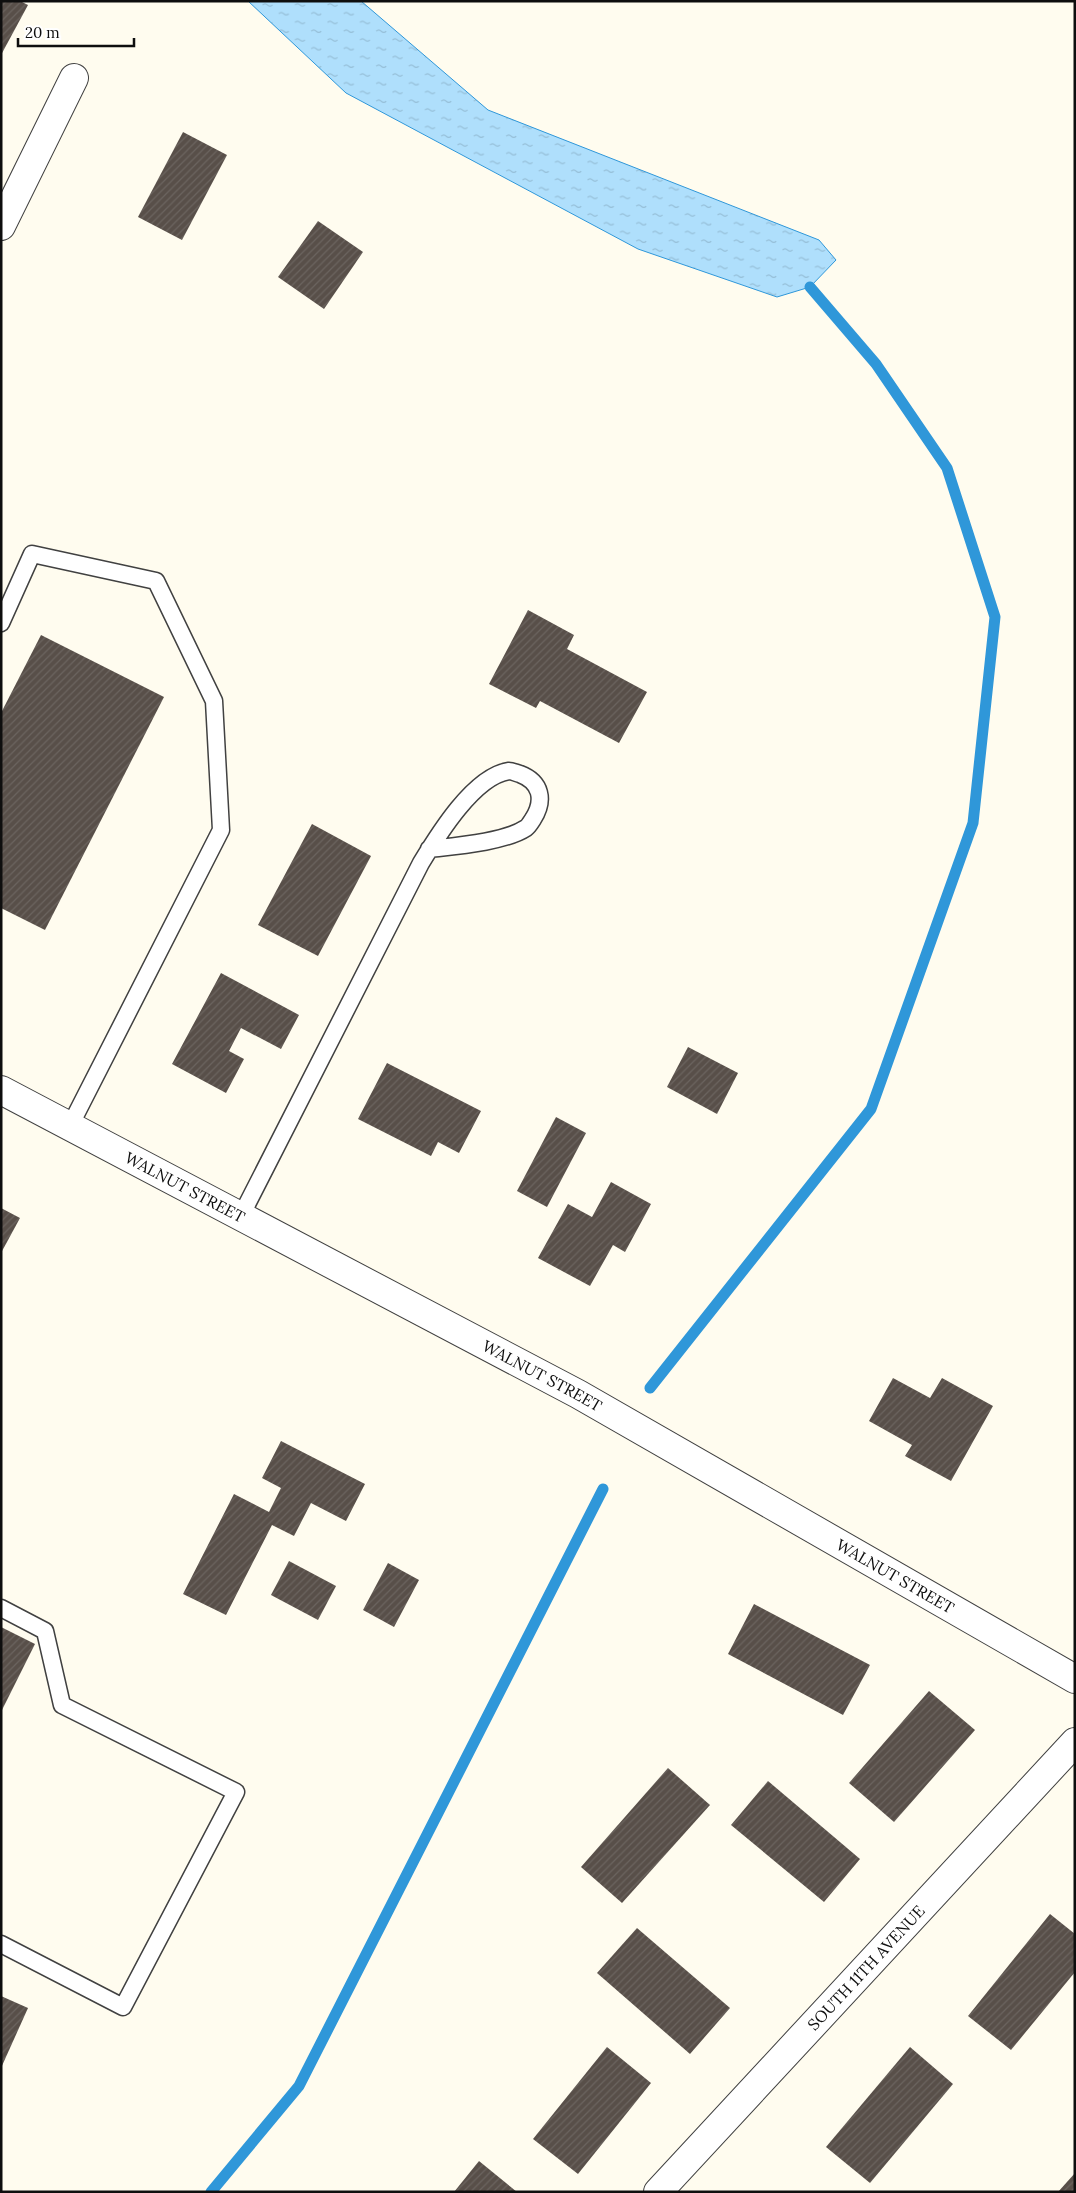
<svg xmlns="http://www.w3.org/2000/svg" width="1076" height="2193" font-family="Lora,serif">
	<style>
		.water { fill: url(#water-ripples); stroke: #2f97d9 }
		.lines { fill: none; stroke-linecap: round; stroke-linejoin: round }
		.stream { stroke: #2f97d9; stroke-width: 11 }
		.building { fill: url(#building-hatch) }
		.lane-casing { stroke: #414141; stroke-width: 19 }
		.street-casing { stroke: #414141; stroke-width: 30 }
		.lane { stroke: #fff; stroke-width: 16 }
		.street { stroke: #fff; stroke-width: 28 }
		.labels { text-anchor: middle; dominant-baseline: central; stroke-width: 5; stroke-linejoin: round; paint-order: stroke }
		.street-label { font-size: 16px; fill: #0e0e0e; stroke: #fff }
	</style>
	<defs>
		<pattern id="water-ripples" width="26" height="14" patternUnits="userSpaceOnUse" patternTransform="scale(1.25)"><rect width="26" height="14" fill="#afdffc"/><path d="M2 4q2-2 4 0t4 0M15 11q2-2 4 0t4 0" fill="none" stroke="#95bed7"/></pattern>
		<pattern id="building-hatch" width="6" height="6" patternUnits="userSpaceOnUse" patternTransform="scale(1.25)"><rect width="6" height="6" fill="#584f49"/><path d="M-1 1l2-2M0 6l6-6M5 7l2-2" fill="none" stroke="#6b645f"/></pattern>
	</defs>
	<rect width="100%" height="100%" fill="#fffcef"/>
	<polygon class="water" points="248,1 361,1 488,110 819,240 836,260 810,287 777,297 638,249 346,93"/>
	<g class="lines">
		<g class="stream">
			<polyline points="650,1388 871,1109 973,823 995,617 947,468 876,364 810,287"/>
			<polyline points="211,2192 299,2086 603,1489"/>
		</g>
	</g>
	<g class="building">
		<polygon points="1,1 20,1 28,5 1,55"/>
		<polygon points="183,132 227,155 182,240 138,217"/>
		<polygon points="318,221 363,252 324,309 278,277"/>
		<polygon points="528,610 574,635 567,649 647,692 619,743 540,701 536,708 489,684"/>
		<polygon points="41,635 164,697 45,930 1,908 1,713"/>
		<polygon points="312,824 371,856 318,956 258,925"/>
		<polygon points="221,973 299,1015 281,1049 241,1028 229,1051 244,1059 226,1093 172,1064"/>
		<polygon points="688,1047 738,1073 717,1114 667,1087"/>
		<polygon points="387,1063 481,1111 459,1153 438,1142 431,1156 358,1119"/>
		<polygon points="556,1117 586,1133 547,1207 517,1191"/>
		<polygon points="611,1182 651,1204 625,1252 613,1245 590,1286 538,1258 568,1204 592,1217"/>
		<polygon points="1,1208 20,1218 1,1253"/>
		<polygon points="893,1378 930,1398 942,1378 993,1406 951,1481 905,1456 912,1445 869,1421"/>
		<polygon points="281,1441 365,1484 346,1521 311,1503 294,1536 272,1525 226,1615 183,1594 234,1494 269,1512 281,1488 262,1478"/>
		<polygon points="289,1561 336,1586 318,1620 271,1595"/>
		<polygon points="388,1563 419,1580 394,1627 363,1610"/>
		<polygon points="754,1604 870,1665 843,1715 728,1654"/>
		<polygon points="1,1627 35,1644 1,1712"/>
		<polygon points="929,1691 975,1730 894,1822 849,1783"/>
		<polygon points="668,1768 710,1805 622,1903 581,1867"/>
		<polygon points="768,1781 860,1859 824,1902 731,1825"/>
		<polygon points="1050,1914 1075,1934 1075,1972 1011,2050 968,2016"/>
		<polygon points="637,1928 730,2008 690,2054 597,1973"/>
		<polygon points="1,1996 28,2008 1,2068"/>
		<polygon points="607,2047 651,2083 578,2174 533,2139"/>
		<polygon points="910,2047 953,2084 870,2183 826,2147"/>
		<polygon points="479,2161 517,2192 454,2192"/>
		<polygon points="1075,2173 1075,2192 1058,2192"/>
	</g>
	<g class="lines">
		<defs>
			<g id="lane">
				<polyline points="1,623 32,554 156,581 214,701 221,830 70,1126"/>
				<path d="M241,1216L421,863C438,835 474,776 509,771C512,771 516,773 520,774C541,782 545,800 533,819C531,822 529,826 526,828C505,842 455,846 429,849"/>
				<polyline points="1,1608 45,1631 62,1705 236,1792 123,2007 1,1944"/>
			</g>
			<g id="street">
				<polyline points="1,226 74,78"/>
				<path id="s1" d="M1,1090L578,1394L1075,1679"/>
				<path id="s2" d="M658,2192L1075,1742"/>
			</g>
		</defs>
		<use href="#lane" class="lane-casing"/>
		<use href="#street" class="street-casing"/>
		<use href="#lane" class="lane"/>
		<use href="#street" class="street"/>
	</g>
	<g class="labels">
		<g class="street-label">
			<text stroke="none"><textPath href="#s1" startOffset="208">WALNUT STREET</textPath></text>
			<text stroke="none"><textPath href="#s1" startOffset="612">WALNUT STREET</textPath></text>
			<text stroke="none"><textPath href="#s1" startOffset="1018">WALNUT STREET</textPath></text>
			<text stroke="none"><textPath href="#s2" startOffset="306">SOUTH 11TH AVENUE</textPath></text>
		</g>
	</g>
	<rect width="1076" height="2193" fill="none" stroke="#0e0e0e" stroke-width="5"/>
	<path d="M18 38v8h116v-8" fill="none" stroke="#0e0e0e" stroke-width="2.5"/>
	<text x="25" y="38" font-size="15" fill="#0e0e0e" stroke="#ffffff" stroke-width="4" paint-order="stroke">20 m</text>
</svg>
